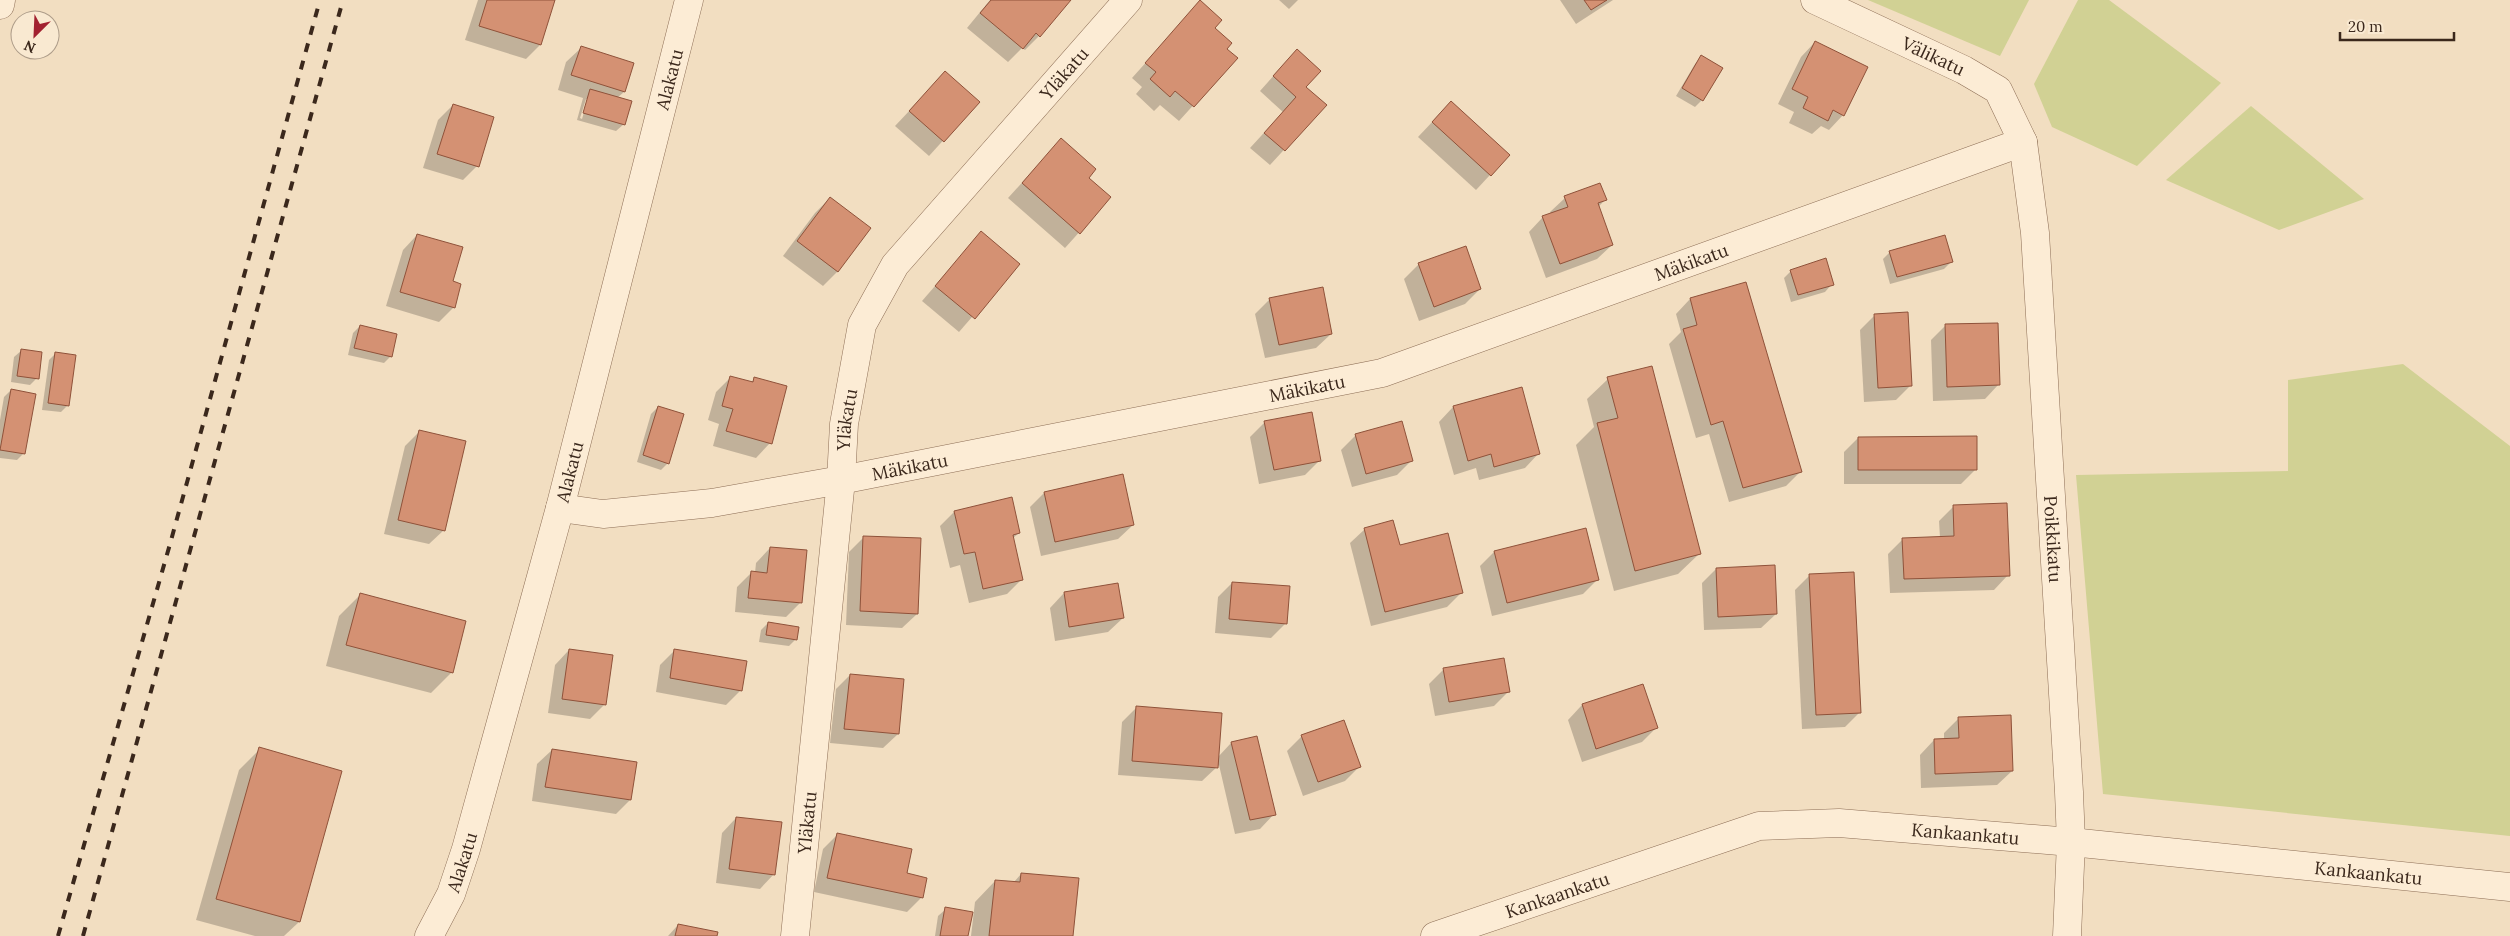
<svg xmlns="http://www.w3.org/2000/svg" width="2510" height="936" font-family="Lora,serif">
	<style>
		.green { fill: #d1d194 }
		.shadow { fill: #0003; fill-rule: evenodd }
		.building { fill: #d49173; stroke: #8f523a }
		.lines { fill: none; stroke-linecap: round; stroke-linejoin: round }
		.street-casing { stroke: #8d6e56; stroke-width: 29 }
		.street { stroke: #fcecd5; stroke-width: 28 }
		.rail { stroke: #3b281c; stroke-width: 4; stroke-dasharray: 9 9; stroke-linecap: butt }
		.labels { text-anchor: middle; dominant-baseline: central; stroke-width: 4; stroke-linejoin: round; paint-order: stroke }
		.street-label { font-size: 18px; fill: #3b281c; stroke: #f9e9d1 }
	</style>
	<rect width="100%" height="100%" fill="#f2dec1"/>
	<g class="green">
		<polygon points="1868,0 2029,0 2000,56"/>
		<polygon points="2078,0 2109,0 2221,83 2137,166 2052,127 2034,84"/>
		<polygon points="2251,106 2364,199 2279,230 2166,180"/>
		<polygon points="2403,364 2510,446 2510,836 2103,794 2076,475 2288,471 2288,380"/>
	</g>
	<g class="shadow">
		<polygon points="478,0 554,0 540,45 526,59 465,40"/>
		<polygon points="990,0 1069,0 1039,36 1025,50 1022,48 1008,62 967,28"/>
		<polygon points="1279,0 1298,0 1289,9"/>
		<polygon points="1560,0 1613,0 1576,24"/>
		<polygon points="1200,2 1225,49 1236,58 1179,121 1160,105 1154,111 1136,94 1142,87 1132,78"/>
		<polygon points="1815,42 1843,115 1829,130 1821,126 1812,134 1789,123 1794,112 1778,104 1801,57"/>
		<path d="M581,48L632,64L624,92L617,98L624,124L616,131L577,120L583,98L558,90L566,62ZM586,99H588L582,119L580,118Z"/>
		<polygon points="1702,57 1702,100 1695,107 1676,96 1695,64"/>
		<polygon points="1283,65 1325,105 1270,165 1250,148 1283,112 1260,91"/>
		<polygon points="945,73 978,102 929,156 895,126"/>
		<polygon points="1451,102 1490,175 1476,190 1418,137"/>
		<polygon points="453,105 477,166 463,180 423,168 438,120"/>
		<polygon points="1061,140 1087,178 1110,198 1065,248 1008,198"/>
		<polygon points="1599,184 1605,200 1598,207 1612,245 1597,259 1546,278 1529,232 1543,217 1551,214 1550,212 1565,198"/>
		<polygon points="830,198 838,271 823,286 783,256 815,213"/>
		<polygon points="981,233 1018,264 959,332 922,301"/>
		<polygon points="417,235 451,282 454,307 439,322 386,306 403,250"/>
		<polygon points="1890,252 1951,262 1944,269 1890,284 1883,259"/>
		<polygon points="1419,264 1480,289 1465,304 1419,321 1404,279"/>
		<polygon points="1791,271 1832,284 1825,292 1791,302 1784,278"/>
		<polygon points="1746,283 1801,471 1786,486 1729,502 1709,434 1696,438 1669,344 1681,332 1676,314 1690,299"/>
		<polygon points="1270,299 1331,334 1316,348 1265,358 1255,314"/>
		<polygon points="1874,316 1911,385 1896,400 1864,402 1860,330"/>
		<polygon points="1946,325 1999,384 1985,399 1933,401 1931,340"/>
		<polygon points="360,326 391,356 384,363 348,355 353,333"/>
		<polygon points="22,350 37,378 30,385 11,382 14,357"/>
		<polygon points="56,353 68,405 61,412 42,410 49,360"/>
		<polygon points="730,378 750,383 755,379 770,443 756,458 713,446 719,424 708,420 716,392"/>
		<polygon points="1608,379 1699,554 1678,574 1614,591 1576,445 1594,427 1587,399"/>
		<polygon points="11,390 24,453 17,460 0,458 0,420 4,397"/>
		<polygon points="658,407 668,463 661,470 637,462 651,414"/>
		<polygon points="1453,407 1539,453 1525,468 1479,480 1476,468 1454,475 1439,422"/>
		<polygon points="1265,422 1320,460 1305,475 1259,484 1250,437"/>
		<polygon points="419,432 444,530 429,544 384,534 405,446"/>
		<polygon points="1356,435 1412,460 1397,475 1352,487 1341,450"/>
		<polygon points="1858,438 1975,470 1961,484 1844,484 1844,452"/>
		<polygon points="1044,493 1133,525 1118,539 1041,556 1030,507"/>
		<polygon points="1954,506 2008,575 1994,590 1890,593 1888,554 1903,539 1940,538 1939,521"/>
		<polygon points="954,512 1019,533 1012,539 1021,580 1007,594 969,603 960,565 950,568 940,526"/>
		<polygon points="1365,529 1399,546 1461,593 1447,607 1371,626 1350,543"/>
		<polygon points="864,537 917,614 902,628 846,625 849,552"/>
		<polygon points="770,548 801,602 786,617 735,612 737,587 751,573 755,573 756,563"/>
		<polygon points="1494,552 1597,580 1583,594 1492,616 1480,566"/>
		<polygon points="1716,569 1776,614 1761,628 1704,630 1702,583"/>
		<polygon points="1809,576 1860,712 1845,727 1802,729 1795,590"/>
		<polygon points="1232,583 1286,623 1271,638 1215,633 1218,597"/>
		<polygon points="1064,593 1123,618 1108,632 1055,641 1050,608"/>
		<polygon points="360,595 452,672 431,693 326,666 339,616"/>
		<polygon points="768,623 796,639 789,646 759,642 761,630"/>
		<polygon points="569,650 605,704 590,719 548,713 555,665"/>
		<polygon points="675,650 741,690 726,705 656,692 660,665"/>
		<polygon points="1444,669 1509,691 1494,706 1435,716 1429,684"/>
		<polygon points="850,675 898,734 883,748 830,743 836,689"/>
		<polygon points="1642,686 1656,728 1642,742 1582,762 1568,720 1582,705"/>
		<polygon points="1137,707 1218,757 1231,743 1274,814 1260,829 1235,834 1219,765 1202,781 1118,775 1122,722"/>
		<polygon points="1959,718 2012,771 1997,785 1921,788 1920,755 1934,740 1944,740 1944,733"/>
		<polygon points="1302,736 1360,766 1345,781 1303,796 1287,751"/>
		<polygon points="260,749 299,922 284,936 255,936 196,920 239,770"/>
		<polygon points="552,750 630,800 616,814 532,801 537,764"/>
		<polygon points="736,818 774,874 760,889 716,883 722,833"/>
		<polygon points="837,835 922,897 907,912 814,892 823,849"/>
		<polygon points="1021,874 1072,936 971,936 975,902 995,881 1013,883"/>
		<polygon points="946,909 967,936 935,936 938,916"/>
		<polygon points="678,925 716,936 668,936"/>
	</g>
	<g class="building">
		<polygon points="487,0 555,0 541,45 479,26"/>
		<polygon points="991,0 1071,0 1040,37 1036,33 1023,49 980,13"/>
		<polygon points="1200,0 1222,20 1215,28 1232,43 1227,49 1238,58 1194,107 1175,91 1170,97 1150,79 1156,72 1145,63"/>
		<polygon points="1584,0 1607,0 1591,10"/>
		<polygon points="1815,41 1868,67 1844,116 1833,110 1828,121 1803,108 1808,97 1792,89"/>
		<polygon points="581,46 634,63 625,92 571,75"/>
		<polygon points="1297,49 1321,71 1306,87 1327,105 1285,151 1264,133 1296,97 1273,76"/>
		<polygon points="1701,55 1723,68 1703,101 1682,88"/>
		<polygon points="945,71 980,102 944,142 909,111"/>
		<polygon points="590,89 632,101 625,125 583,113"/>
		<polygon points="1451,101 1510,155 1491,176 1432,122"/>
		<polygon points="453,104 494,117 479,167 437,154"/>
		<polygon points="1061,138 1096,169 1089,178 1111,197 1080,234 1022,183"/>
		<polygon points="1600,183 1607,200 1598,203 1613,245 1560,264 1542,216 1568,207 1564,196"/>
		<polygon points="830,197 871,228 838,272 797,241"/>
		<polygon points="981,231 1020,264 975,319 935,286"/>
		<polygon points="417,234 463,247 453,281 461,284 455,308 400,292"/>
		<polygon points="1945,235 1953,262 1897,277 1889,251"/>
		<polygon points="1466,246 1481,289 1434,307 1418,263"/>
		<polygon points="1826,258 1834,285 1798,295 1790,270"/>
		<polygon points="1746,282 1802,472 1743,488 1723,421 1711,425 1683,329 1697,325 1690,298"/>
		<polygon points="1323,287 1332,334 1279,345 1269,298"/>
		<polygon points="1908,312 1912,386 1878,388 1874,314"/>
		<polygon points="1998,323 2000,385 1947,387 1945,324"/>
		<polygon points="360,325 397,334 392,357 354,348"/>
		<polygon points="21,349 42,352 39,379 17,376"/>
		<polygon points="55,352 76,355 69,406 48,403"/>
		<polygon points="1652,366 1701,554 1635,571 1597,423 1618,418 1607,377"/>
		<polygon points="730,376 753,382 754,377 787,386 772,444 726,431 733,409 722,406"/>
		<polygon points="1522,387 1540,454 1494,467 1491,454 1468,461 1453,406"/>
		<polygon points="11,389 36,394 25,454 0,450"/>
		<polygon points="658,406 684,414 669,464 643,455"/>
		<polygon points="1312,412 1321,461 1274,470 1264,421"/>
		<polygon points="1402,421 1413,461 1366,474 1355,434"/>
		<polygon points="419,430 466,441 445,531 398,520"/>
		<polygon points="1977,436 1977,470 1858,470 1858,437"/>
		<polygon points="1123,474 1134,525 1055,542 1044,492"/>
		<polygon points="1012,497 1020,533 1013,535 1023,580 983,589 975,552 964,554 954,511"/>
		<polygon points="2007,503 2010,576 1904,579 1902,538 1954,536 1953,505"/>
		<polygon points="1393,520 1400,545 1448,533 1463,593 1385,612 1364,528"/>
		<polygon points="1586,528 1599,580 1507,603 1494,551"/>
		<polygon points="863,536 921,538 918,614 860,611"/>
		<polygon points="770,547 807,550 802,603 748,598 751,571 767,573"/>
		<polygon points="1775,565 1777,614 1718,617 1716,568"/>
		<polygon points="1854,572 1861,713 1816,715 1809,574"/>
		<polygon points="1232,582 1290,586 1287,624 1229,619"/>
		<polygon points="1118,583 1124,618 1069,627 1064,592"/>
		<polygon points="360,593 466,621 453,673 346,645"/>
		<polygon points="768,622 799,627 797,640 766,635"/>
		<polygon points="569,649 613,655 606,705 562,699"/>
		<polygon points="674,649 747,661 742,691 670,678"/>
		<polygon points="1504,658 1510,692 1449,702 1443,668"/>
		<polygon points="850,674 904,679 899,734 844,729"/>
		<polygon points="1643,684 1658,728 1596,749 1582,704"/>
		<polygon points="1136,706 1222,713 1218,768 1132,761"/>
		<polygon points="2011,715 2013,771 1935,774 1934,739 1959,738 1958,717"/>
		<polygon points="1344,720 1361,767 1318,782 1301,735"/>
		<polygon points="1257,736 1276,815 1250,820 1231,742"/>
		<polygon points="259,747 342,771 300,922 216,899"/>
		<polygon points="552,749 637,762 631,800 545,787"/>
		<polygon points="736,817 782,822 775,875 729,869"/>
		<polygon points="837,833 912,849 907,873 927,878 923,898 827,878"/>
		<polygon points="1021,873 1079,878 1073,936 989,936 995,880 1020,882"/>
		<polygon points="945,907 973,912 968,936 940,936"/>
		<polygon points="678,924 718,932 717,936 675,936"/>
	</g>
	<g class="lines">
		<defs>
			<g id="street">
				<path id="s1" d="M1815,0L1964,70L1998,90L2023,142L2035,233L2069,792L2071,842L2067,936"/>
				<polyline points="0,5 1,0"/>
				<path id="s2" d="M560,508L603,514L712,503L841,480L1382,373L2023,142"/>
				<path id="s3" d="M429,936L451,894L466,849L560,508L689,0"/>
				<path id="s4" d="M795,936L841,480L844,424L862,325L895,265L1128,0"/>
				<path id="s5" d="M1435,936L1759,826L1839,823L2071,842L2510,887"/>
			</g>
		</defs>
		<use href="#street" class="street-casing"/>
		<use href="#street" class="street"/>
		<g class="rail">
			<polyline points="58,936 170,544 320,0"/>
			<polyline points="83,936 343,0"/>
		</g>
	</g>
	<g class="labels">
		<g class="street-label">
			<text stroke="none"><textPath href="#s1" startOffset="131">Välikatu</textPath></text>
			<text stroke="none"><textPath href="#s4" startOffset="939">Yläkatu</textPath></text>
			<text stroke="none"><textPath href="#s3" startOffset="891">Alakatu</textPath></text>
			<text stroke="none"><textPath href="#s2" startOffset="1164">Mäkikatu</textPath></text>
			<text stroke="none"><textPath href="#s2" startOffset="759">Mäkikatu</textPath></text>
			<text stroke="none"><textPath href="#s4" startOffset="519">Yläkatu</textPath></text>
			<text stroke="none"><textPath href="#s2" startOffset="354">Mäkikatu</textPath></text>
			<text stroke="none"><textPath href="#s3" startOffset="486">Alakatu</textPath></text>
			<text stroke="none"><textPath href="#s1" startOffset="660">Poikkikatu</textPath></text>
			<text stroke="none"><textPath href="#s4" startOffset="114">Yläkatu</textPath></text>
			<text stroke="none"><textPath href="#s5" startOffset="549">Kankaankatu</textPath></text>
			<text stroke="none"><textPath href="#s3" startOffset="81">Alakatu</textPath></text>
			<text stroke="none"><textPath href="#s5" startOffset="954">Kankaankatu</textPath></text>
			<text stroke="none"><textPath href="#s5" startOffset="129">Kankaankatu</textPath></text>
		</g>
	</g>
	<g transform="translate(35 35) rotate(204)"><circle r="24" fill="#f9e9d1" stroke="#ad9c89"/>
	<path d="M0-4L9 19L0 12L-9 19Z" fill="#a22130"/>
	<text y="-8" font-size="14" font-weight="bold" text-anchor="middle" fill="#3b281c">N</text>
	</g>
	<path d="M2340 32v8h114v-8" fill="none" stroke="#3b281c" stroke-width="2.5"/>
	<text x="2348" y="32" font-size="15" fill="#3b281c" stroke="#f9e9d1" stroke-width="4" paint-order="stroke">20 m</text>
</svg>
